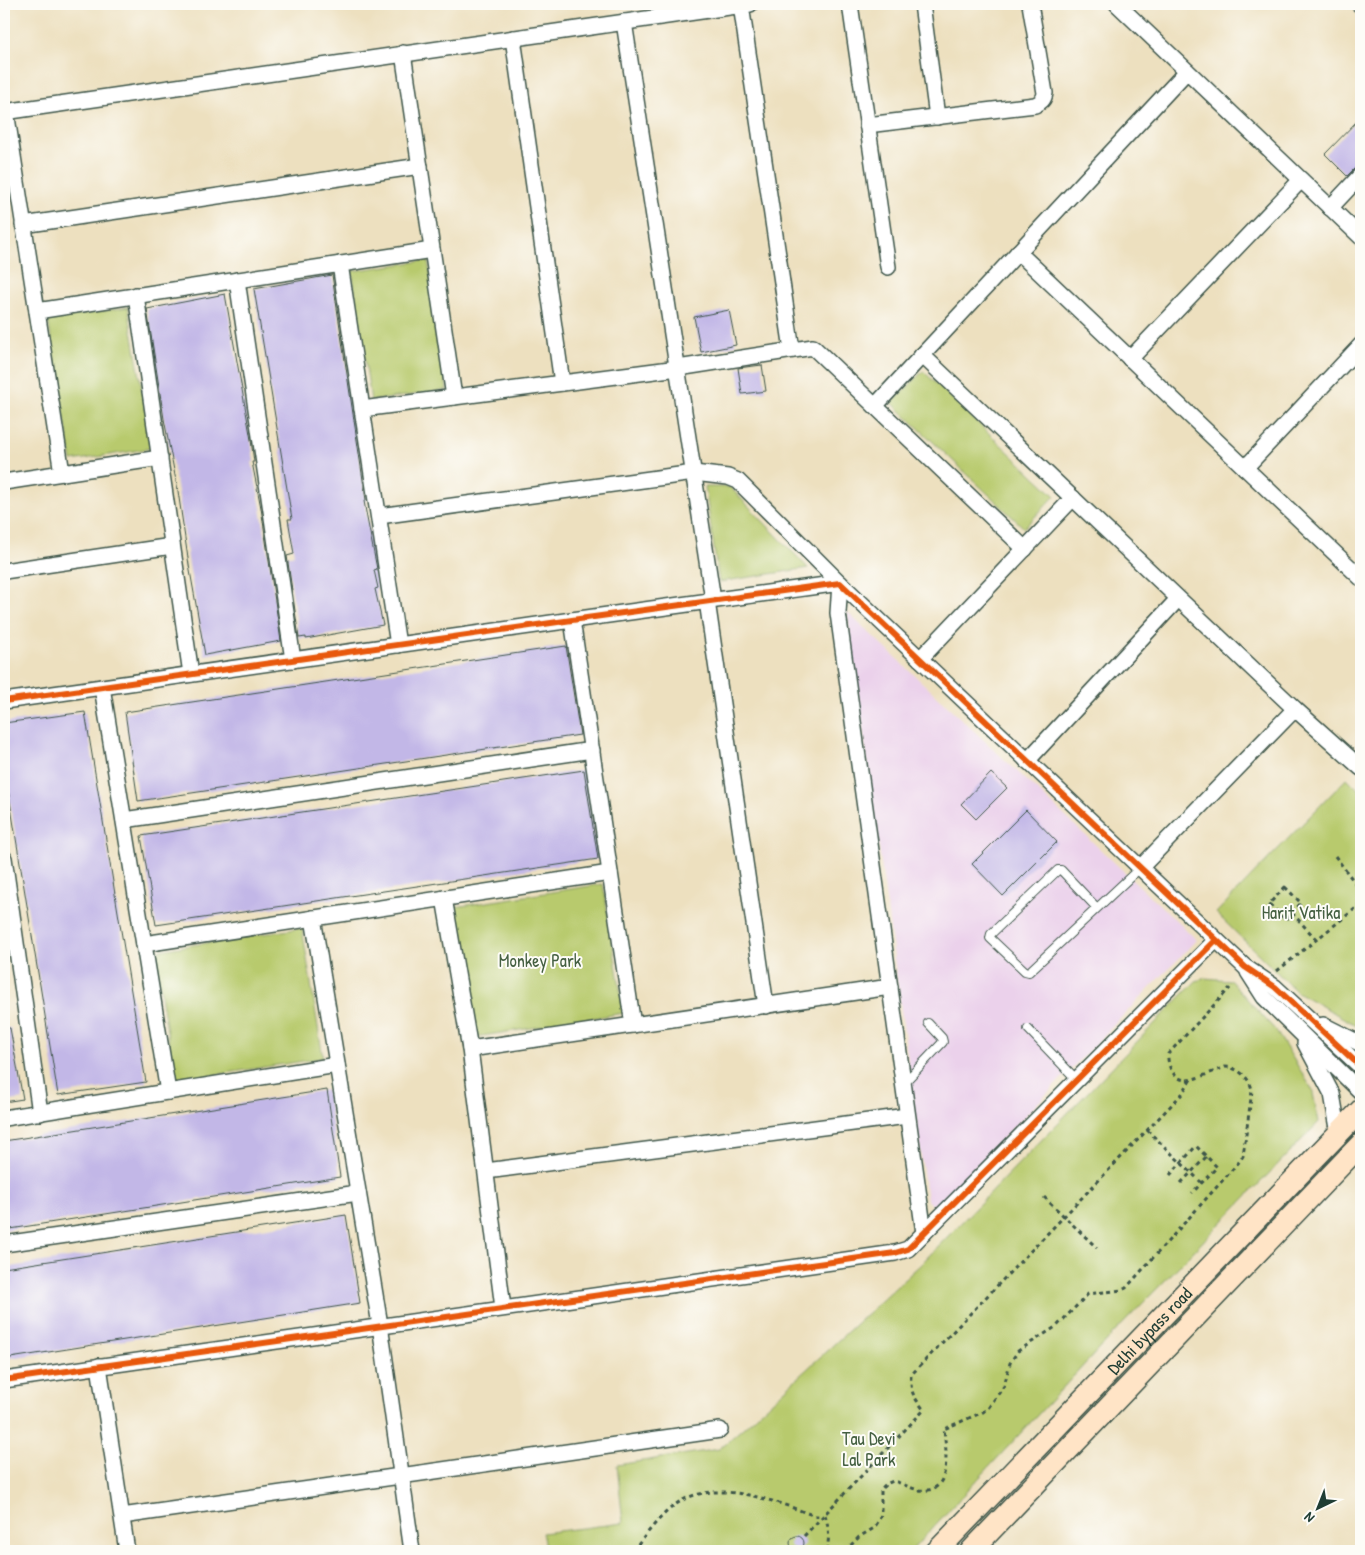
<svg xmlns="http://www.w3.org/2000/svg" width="1365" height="1555" font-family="'Patrick Hand',sans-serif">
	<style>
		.built { fill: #ebd1eb }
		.green { fill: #b8ca6d; stroke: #6c8450 }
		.building { fill: #c2b7e7 }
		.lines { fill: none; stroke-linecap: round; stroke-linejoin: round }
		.service-casing { stroke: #3e5549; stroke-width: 10 }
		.minor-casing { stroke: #3e5549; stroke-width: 18 }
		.secondary-casing { stroke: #3e5549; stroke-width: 24 }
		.path { stroke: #3e5549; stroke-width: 3; stroke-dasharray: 4 4; stroke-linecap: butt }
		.service { stroke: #fff; stroke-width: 8 }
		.minor { stroke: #fff; stroke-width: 15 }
		.secondary { stroke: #ffe4c6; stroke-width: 21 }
		.cycleway-casing { stroke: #fdfcf7; stroke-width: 9 }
		.cycleway { stroke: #e8590c; stroke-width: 6 }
		.labels { text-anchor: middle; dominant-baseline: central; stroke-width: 4; stroke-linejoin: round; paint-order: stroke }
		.park-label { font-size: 18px; fill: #456042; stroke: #fdfcf7 }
		.street-label { font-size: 18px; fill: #1f3d34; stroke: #fdfcf7 }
	</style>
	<rect width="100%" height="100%" fill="#fdfcf7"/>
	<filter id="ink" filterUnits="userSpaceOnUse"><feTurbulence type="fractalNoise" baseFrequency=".02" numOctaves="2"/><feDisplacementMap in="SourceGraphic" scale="10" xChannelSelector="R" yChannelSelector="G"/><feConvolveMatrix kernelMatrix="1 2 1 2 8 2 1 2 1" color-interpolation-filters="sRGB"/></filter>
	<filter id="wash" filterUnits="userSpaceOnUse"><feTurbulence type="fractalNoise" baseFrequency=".0096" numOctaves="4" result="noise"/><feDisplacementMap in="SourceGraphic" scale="20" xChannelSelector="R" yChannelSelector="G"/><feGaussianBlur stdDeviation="1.12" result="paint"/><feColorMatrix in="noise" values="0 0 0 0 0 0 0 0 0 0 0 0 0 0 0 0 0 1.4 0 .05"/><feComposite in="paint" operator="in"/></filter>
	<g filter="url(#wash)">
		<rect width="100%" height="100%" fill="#ede0bf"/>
		<polygon class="built" points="847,612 1197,940 935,1208 927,1200"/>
		<g class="green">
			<polygon points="428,260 447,390 371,401 352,271"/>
			<polygon points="128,307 152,448 72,461 48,320"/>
			<polygon points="923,371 1055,496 1024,528 892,403"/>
			<polygon points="705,487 730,487 808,568 719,582"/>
			<polygon points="1347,778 1361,792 1361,1028 1297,992 1216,913"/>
			<polygon points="603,884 624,1013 476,1037 455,907"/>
			<polygon points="302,928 323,1058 175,1081 154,951"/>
			<polygon points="1204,978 1230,980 1276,1031 1312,1089 1319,1122 1111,1336 911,1551 546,1551 542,1533 623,1523 617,1465 719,1449 743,1428 920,1265 1196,981"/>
		</g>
		<g id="blocks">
			<g class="building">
				<polygon points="1361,117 1361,166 1355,168 1347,176 1325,154"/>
				<polygon points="332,275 366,500 364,501 367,518 377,569 374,570 378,588 375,589 383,625 306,639 306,637 299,638 287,556 294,554 288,519 292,519 254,289"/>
				<polygon points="225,294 251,440 254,462 252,462 261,508 281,641 205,655 189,565 178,491 164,419 147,309"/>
				<polygon points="729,310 736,345 701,352 694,317"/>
				<polygon points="762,365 766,391 742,394 738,368"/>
				<polygon points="566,646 580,735 138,801 125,712"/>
				<polygon points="85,712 146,1082 58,1095 4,765 4,723"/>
				<polygon points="584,770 598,859 156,925 141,836"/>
				<polygon points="991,773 1007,788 976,819 961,804"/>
				<polygon points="1026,810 1057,842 1003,896 972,864"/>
				<polygon points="4,1028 10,1028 23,1099 4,1102"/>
				<polygon points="327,1090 340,1177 4,1230 4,1141"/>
				<polygon points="346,1215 360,1303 4,1359 4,1268"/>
				<circle cx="797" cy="1543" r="7"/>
			</g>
		</g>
	</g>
	<g filter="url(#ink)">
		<use href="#blocks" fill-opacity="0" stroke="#3e5549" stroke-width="1"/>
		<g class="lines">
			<defs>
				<g id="service">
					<polyline points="1097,908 1061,870 1058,870 991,934 990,938 1025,971 1029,972 1031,970 1141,867"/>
					<polyline points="1028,1029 1077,1080"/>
					<polyline points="903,1084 943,1042 942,1038 928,1023"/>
				</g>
				<g id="minor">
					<polyline points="850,4 888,267"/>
					<polyline points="922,4 937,117"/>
					<polyline points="1117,4 1361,237"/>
					<polyline points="1359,4 1361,5"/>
					<polyline points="741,5 792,350"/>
					<polyline points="624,22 713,600"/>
					<polyline points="513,38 562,383"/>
					<polyline points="403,53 454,397"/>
					<polyline points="6,111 62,473"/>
					<polyline points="4,112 750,4"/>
					<path d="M867,125L1035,105C1041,102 1044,100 1045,93L1030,4"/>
					<polyline points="1330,208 1361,175"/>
					<polyline points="23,225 420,166"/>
					<polyline points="1018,252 1361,578"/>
					<polyline points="340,264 398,645"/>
					<polyline points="237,280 293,660"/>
					<polyline points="136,295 191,674"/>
					<polyline points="37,311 432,250"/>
					<polyline points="922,355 1295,709 1361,768"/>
					<polyline points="1130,359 1301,180"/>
					<polyline points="875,406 1187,71"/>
					<polyline points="362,409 678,368 813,347 1025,549"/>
					<polyline points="1245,468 1361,345"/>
					<polyline points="4,482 160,458"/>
					<polyline points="379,516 694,473 728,477 738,481 840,583 838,613 924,1233"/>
					<polyline points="4,571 172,546"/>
					<polyline points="707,601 766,1006"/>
					<polyline points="572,620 633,1025"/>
					<polyline points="920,659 1073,498"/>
					<polyline points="102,687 168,1092"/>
					<polyline points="4,701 572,620 840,583 1245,967 1275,987 1361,1067"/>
					<polyline points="1027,761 1178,599"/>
					<polyline points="124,820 592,750"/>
					<polyline points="4,858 40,1113"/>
					<polyline points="1141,867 1295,709"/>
					<polyline points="444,898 470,1049 503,1308"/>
					<polyline points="313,918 380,1325 412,1551"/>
					<polyline points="144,944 610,873"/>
					<polyline points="1248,972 1264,997 1361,1092"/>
					<polyline points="1323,1025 1361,1044"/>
					<polyline points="1305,1043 1332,1094 1339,1134"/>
					<polyline points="470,1049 890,987"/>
					<polyline points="4,1118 337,1065"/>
					<polyline points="486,1171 907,1116"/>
					<polyline points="4,1244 358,1193"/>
					<polyline points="99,1366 127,1551"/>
					<polyline points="4,1380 895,1253 908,1249 1216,940"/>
					<polyline points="122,1516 720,1430"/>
				</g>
				<g id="secondary">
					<path id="s1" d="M937,1551L1361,1110"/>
					<polyline points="971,1551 1361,1144"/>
				</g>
			</defs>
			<use href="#service" class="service-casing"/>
			<use href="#minor" class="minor-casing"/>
			<use href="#secondary" class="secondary-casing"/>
			<g class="path">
				<polyline points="1335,856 1361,891"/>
				<polygon points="1285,887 1301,903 1286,920 1269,904"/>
				<polyline points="1292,913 1316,939"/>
				<polyline points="1277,971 1361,904"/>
				<polyline points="1147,1130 1202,1183"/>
				<polyline points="1170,1175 1196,1146 1217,1167 1192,1193"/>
				<polyline points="1181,1183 1206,1157"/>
				<polyline points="1044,1197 1097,1248"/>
				<path d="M825,1515C829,1527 830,1540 826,1551"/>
				<path d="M804,1536L924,1410C914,1397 910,1393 911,1375L1182,1094L1191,1079"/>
				<path d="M633,1551C647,1534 661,1513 681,1501C718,1479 778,1502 815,1516H823"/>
				<path d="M845,1551L859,1537L874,1528L878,1522L881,1515V1489L886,1484L893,1481C902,1483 910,1488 919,1490C953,1495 946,1450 944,1429L983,1412L989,1407L1004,1386L1010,1363L1018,1351L1057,1326L1088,1294L1122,1290L1126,1288L1240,1161L1243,1156L1252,1091C1251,1079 1238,1067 1225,1067C1217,1070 1195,1080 1187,1080C1173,1080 1167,1065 1168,1054L1230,988"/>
			</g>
			<use href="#service" class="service"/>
			<use href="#minor" class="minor"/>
			<use href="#secondary" class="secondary"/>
			<defs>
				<g id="cycleway">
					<polyline points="4,701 572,620 840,583 1245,967 1275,987 1361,1067"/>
					<polyline points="4,1380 895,1253 908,1249 1216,940"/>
				</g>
			</defs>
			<use href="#cycleway" class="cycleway-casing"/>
			<use href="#cycleway" class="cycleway"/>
		</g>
	</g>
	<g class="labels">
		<g class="park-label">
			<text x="1301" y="912">Harit Vatika</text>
			<text x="540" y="960">Monkey Park</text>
			<text x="869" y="1438">Tau Devi<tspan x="869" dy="21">Lal Park</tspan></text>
		</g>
		<g class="street-label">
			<text stroke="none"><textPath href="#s1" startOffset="306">Delhi bypass road</textPath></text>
		</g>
	</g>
	<rect width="1365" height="1555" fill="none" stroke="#fdfcf7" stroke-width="20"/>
	<g transform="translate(1318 1508) rotate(223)" stroke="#fdfcf7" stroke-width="4" paint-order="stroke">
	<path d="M0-4L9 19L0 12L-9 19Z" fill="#1f3d34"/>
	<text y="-8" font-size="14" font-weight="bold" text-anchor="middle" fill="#1f3d34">N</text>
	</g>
</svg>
